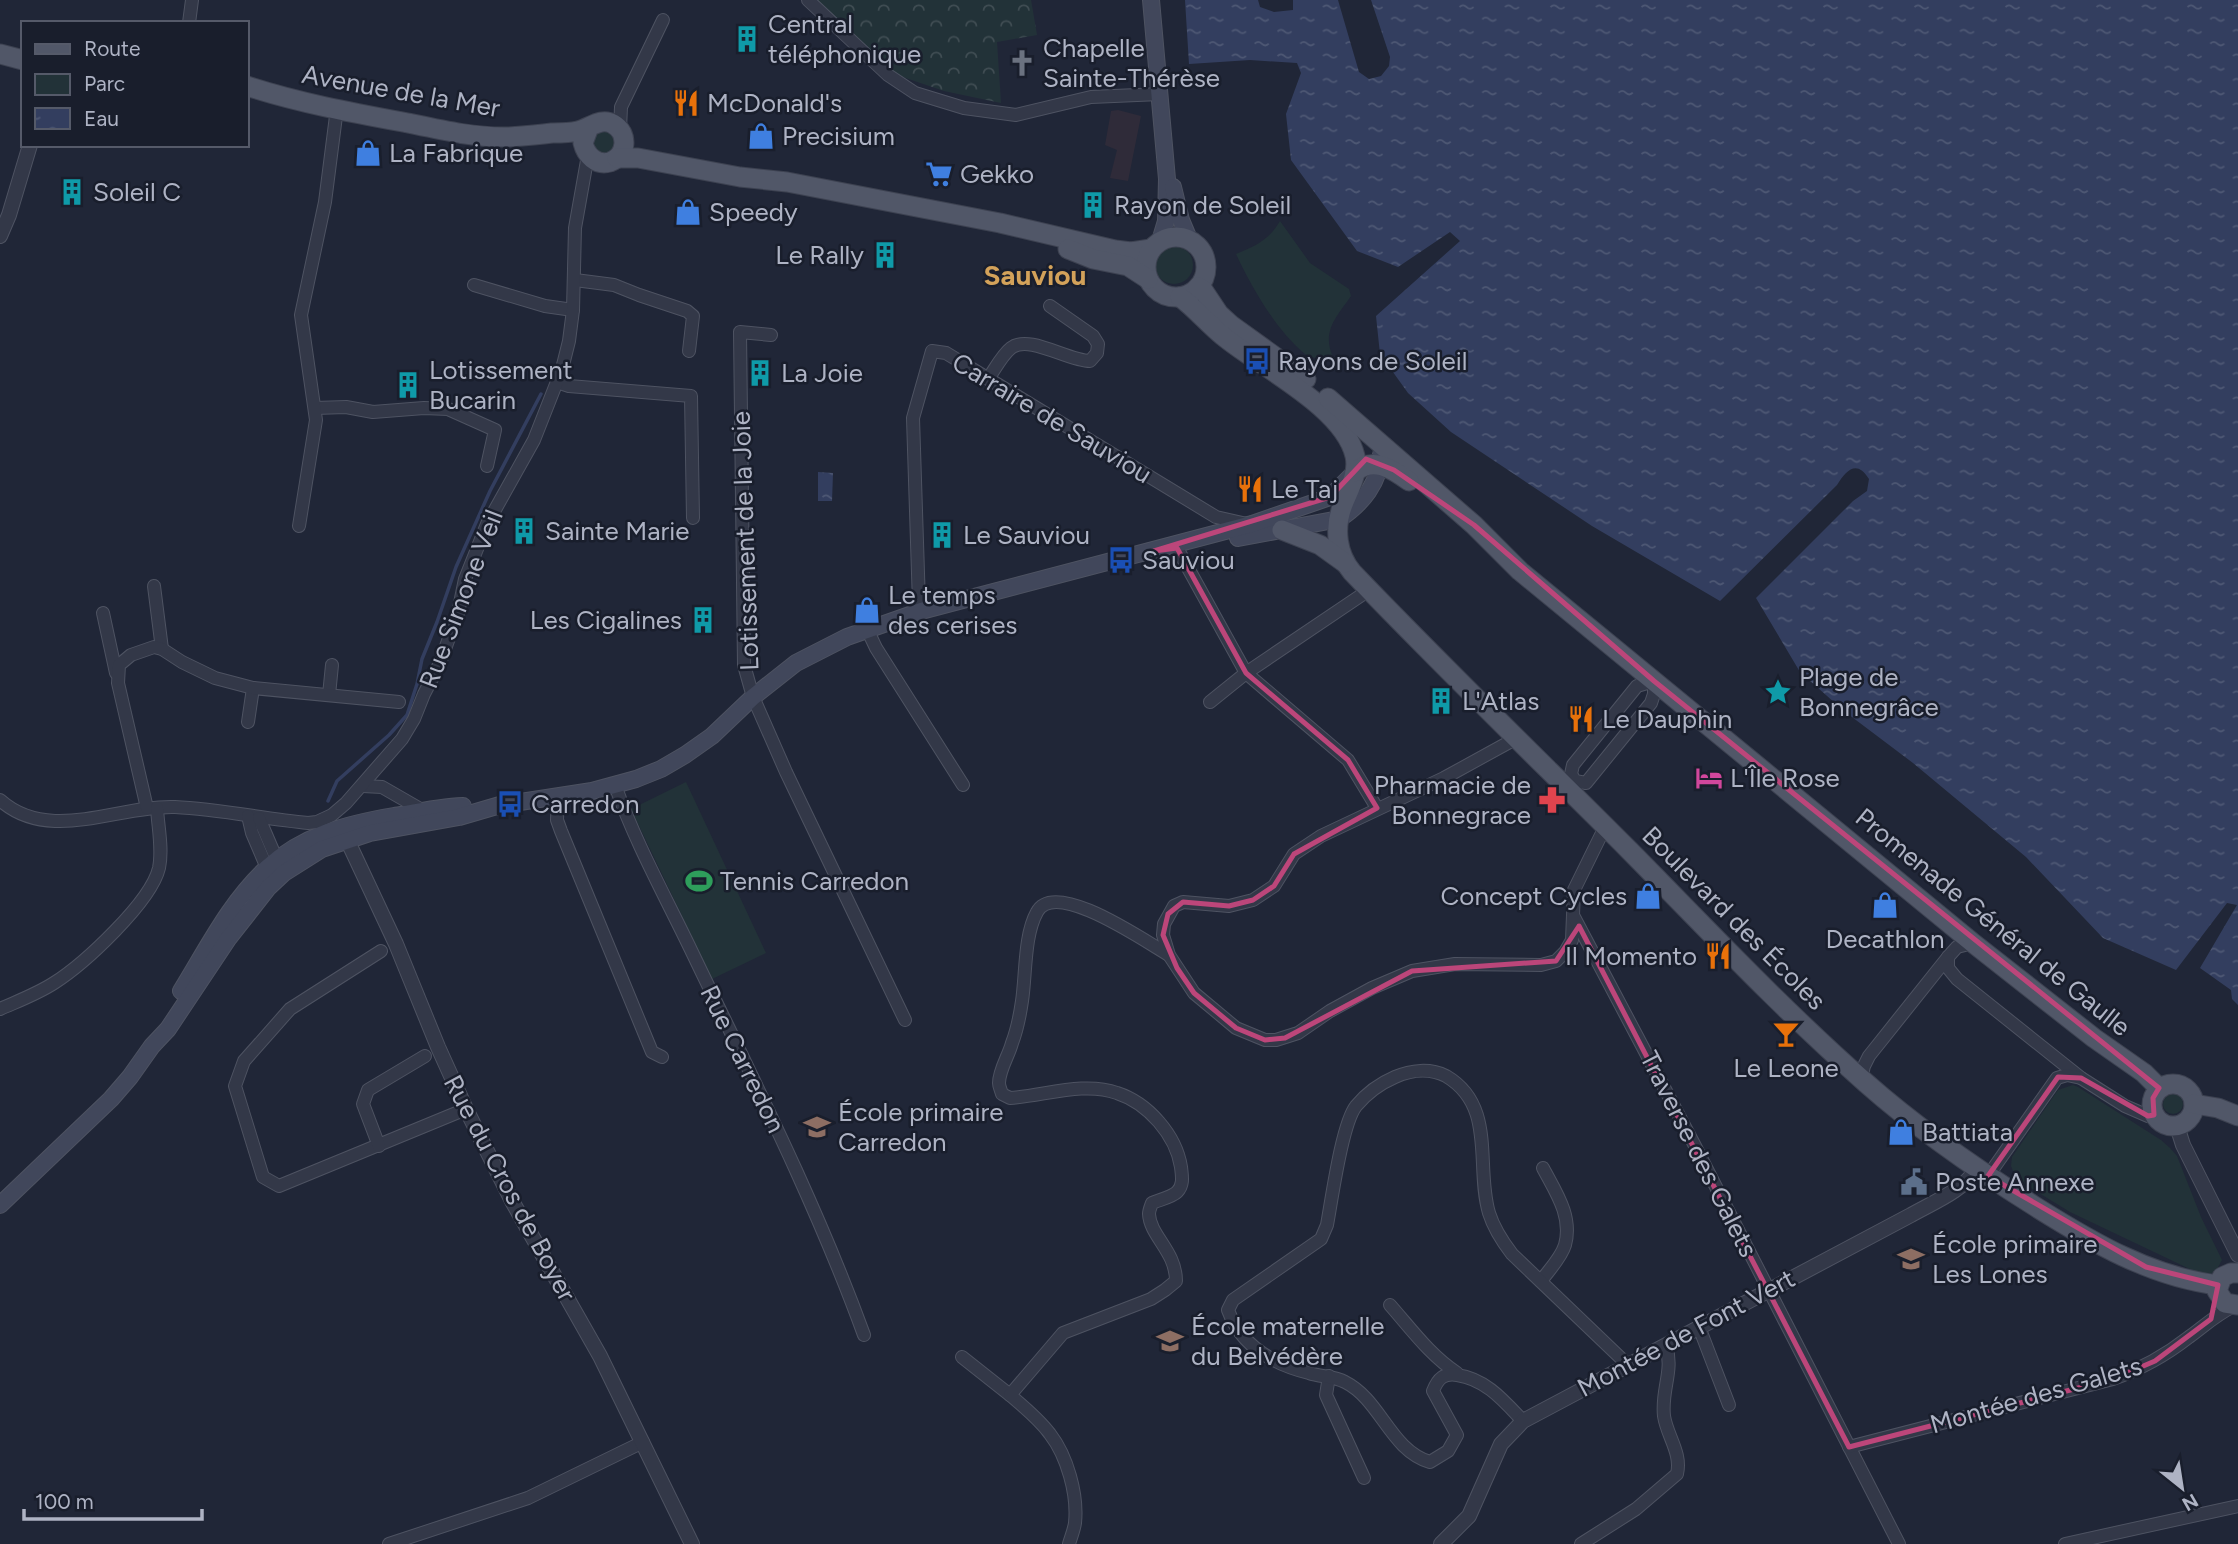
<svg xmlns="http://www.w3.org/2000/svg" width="2238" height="1544" font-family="Figtree,sans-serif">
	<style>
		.medical { fill: #2f2b39 }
		.green { fill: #223238 }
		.forest { fill: url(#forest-crowns) }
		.water { fill: url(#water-ripples) }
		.pier { fill: #202637 }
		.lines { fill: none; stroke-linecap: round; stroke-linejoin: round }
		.stream { stroke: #333e5f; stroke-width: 3.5 }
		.minor-casing { stroke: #4e5362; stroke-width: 14 }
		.tertiary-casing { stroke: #4e5362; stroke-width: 16 }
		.secondary-casing { stroke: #4e5362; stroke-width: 18 }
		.primary-casing { stroke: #3d4251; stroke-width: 21 }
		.minor { stroke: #333848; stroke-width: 12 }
		.tertiary { stroke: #333848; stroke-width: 14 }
		.secondary { stroke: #41475b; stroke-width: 16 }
		.primary { stroke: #515768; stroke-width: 19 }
		.marked { fill: none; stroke: #bc467a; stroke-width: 5; stroke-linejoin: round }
		.labels { text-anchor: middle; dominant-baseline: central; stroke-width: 5; stroke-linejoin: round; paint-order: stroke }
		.poi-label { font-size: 26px; fill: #aeb3c4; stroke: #191e2c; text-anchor: start }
		.street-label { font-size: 26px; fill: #aeb3c4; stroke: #191e2c }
		.neighbourhood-label { font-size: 28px; font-weight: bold; fill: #d3a25a; stroke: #191e2c }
	</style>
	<defs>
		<pattern id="forest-crowns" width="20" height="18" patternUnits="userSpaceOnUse" patternTransform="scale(1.75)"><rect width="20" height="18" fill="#223238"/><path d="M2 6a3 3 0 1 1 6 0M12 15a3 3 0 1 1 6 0" fill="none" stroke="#404d53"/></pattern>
		<pattern id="water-ripples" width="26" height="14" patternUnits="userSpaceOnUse" patternTransform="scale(1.75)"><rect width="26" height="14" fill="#333e5f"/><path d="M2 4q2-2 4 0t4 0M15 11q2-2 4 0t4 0" fill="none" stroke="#4e5874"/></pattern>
	</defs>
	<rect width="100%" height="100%" fill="#202637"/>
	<polygon class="medical" points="1118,110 1141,116 1128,181 1110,178 1117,150 1105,145 1111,111"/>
	<g class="green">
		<polygon points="589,127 623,134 605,163 584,135"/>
		<path d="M1280,221L1310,263L1349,289L1351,296C1338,315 1322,330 1332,355L1326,360C1319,358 1310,358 1305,354C1276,330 1252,288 1236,254C1255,246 1269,240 1280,221Z"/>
		<circle cx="1174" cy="265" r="19"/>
		<polygon points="686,782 766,953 712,979 631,809"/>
		<polygon points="2073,1085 2078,1087 2161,1140 2170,1148 2177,1156 2201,1217 2222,1260 2217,1269 2211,1274 2196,1272 2070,1212 2016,1179 2011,1166 2012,1157 2058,1090"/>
		<circle cx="2173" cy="1104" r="10"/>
	</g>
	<polygon class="forest" points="815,0 1031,0 1037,35 997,42 1001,103 944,91 897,75"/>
	<g class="water">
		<path d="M1185,0H1258L1260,7L1274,12L1293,10V0H2238V1005L2232,999L2231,990L2200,968L2237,905L2227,903L2176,970L2103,938L2026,857L1913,763L1844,711L1800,672L1756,598L1853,501L1867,491L1869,479C1857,459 1846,470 1837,485L1720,601L1592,526L1451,432L1408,393L1380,354L1376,316L1460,241L1450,232L1398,267L1357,251L1291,160L1286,114L1301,73L1297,63L1250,60L1189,64Z"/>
		<polygon points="818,472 833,473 832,501 818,501"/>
	</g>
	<polygon class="pier" points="1338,0 1371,0 1390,57 1389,66 1381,76 1369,79 1359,72"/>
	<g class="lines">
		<polyline class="stream" points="328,801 337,781 389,735 407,715 417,684 422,659 437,622 456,567 490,491 541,394"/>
		<defs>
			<g id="minor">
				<polyline points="808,0 888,75 915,93 964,108 1016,115 1091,97 1160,94"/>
				<polyline points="189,23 192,0"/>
				<polyline points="620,129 621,107 663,20"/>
				<polyline points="575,280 614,285 639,295 687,311 693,316 689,351"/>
				<polyline points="474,285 545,306 573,310"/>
				<polyline points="771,335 740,332 744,665 753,697 786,772 905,1020"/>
				<path d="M988,379C995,369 1002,355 1011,348C1029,334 1068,361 1090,361L1097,353L1098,344L1093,336L1050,306"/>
				<polyline points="557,382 569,386 691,396 693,518"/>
				<polyline points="315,408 346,407 373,412 424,408 448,409 495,430 487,466"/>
				<polyline points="299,526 316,420 301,315 325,202 336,116"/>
				<polyline points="1177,548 1246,673 1348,760 1377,808"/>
				<polyline points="154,586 162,649"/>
				<polyline points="921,611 919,604 913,418 932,351 946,353 1216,517 1247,524"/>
				<polyline points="103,613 116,673"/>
				<polyline points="867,629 876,648 963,785"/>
				<polygon points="1654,681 1654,694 1651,703 1586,783 1575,781 1571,774 1573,765 1637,686"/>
				<polyline points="329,695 332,665"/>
				<polyline points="1210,702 1246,673 1369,590"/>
				<polyline points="248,722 253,688"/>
				<polyline points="1515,739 1444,778 1321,836 1294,854 1274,886 1253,900 1229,906 1183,902 1174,906 1164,924 1163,935 1169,955 1194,993 1236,1028 1265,1040 1276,1040 1298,1033 1330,1011 1372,988 1412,971 1455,964 1541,965 1556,961 1565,952 1572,940 1574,890 1605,827"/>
				<path d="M615,785C635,842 665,896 691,950C752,1077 816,1203 864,1335"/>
				<polyline points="363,786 382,787 422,810"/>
				<polyline points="558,797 557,820 561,831 652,1052 662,1057"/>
				<path d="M0,800C49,844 118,805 175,807C220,809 264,819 308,823L317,822L332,815L346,803L402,739L414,719L424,694L440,663L458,613L465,579L487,524L534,440L562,369L569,341L573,310L575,228L588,155"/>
				<polyline points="147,808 118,683 119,665 131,655 154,647 162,649 182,662 215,678 253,688 399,702"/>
				<polyline points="248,816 252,833 267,868 275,869"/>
				<polyline points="259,818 277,860 276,869"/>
				<polyline points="1574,917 1695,1146 1899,1544"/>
				<polyline points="1973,943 1957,947 1948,957 1948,968 1957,979 2081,1078 2125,1106 2148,1116 2154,1115"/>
				<polyline points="381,951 290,1009 244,1061 235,1086 263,1177 279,1186 466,1109"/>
				<path d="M0,1009C18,1001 37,994 54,983C84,964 151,902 159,868C163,849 158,827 157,808"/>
				<polyline points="1861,1079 1864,1066 1869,1056 1948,957"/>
				<polyline points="379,1146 363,1104 368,1090 425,1056"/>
				<polyline points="1988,1176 2057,1078 2067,1075 2081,1078"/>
				<path d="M1541,1281C1549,1270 1561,1258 1565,1245C1573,1216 1555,1191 1543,1168"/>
				<path d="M1390,1305C1412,1330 1430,1355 1457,1373"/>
				<polyline points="1699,1327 1729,1405"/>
				<polyline points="962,1357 1010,1395"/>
				<polyline points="1329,1376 1326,1395 1364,1478"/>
				<path d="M1523,1421C1504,1401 1486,1379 1457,1375C1444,1373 1438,1378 1433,1391L1457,1435L1448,1451L1430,1462C1390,1450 1381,1400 1345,1382C1334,1376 1321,1377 1309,1373C1273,1364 1241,1346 1228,1310L1233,1300L1321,1239L1327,1225C1332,1198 1342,1124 1356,1106C1366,1094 1381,1083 1395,1077C1411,1070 1430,1068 1446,1076C1497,1106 1475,1166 1489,1213C1494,1229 1502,1241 1512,1254L1628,1365"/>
				<path d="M1849,1447L2113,1379C2141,1369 2166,1355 2189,1337C2204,1326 2217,1314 2234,1306"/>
				<polyline points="389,1544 528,1498 643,1442"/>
				<path d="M1069,1544C1071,1537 1074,1530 1075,1523C1078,1494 1067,1456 1050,1434C1039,1419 1024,1407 1010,1395L1063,1333L1151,1299L1165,1290L1176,1281C1176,1251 1150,1236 1149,1214C1149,1210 1151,1206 1152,1203C1159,1200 1172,1197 1177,1192C1184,1185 1182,1176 1181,1167C1176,1135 1148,1103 1117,1093C1084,1081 1044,1096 1010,1098L1002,1094C1001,1090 999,1087 999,1083C999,1070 1009,1055 1012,1043C1017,1030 1020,1015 1022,1001C1026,975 1024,935 1037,912C1055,878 1146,942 1169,955"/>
				<path d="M1581,1544L1636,1509L1677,1474C1682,1453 1667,1436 1664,1416C1661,1389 1674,1372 1666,1345"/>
				<polyline points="2065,1544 2238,1506"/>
			</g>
			<g id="tertiary">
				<polyline points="0,236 9,215 30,145"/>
				<polyline points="343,831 396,944 438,1047 466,1109 512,1201 600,1356 692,1544"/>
				<polyline points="2177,1126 2183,1145 2238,1255"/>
				<path d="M1441,1544L1469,1516L1501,1444L1523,1421L1911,1215C1934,1202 1962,1191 1977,1169"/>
			</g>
			<g id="secondary">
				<polyline points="1151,0 1167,179 1166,221 1160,241"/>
				<polyline points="1173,187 1181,220 1189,239"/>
				<path d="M1238,538L1339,519C1362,504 1380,482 1381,454"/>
				<path d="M181,991C207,949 230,902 267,868C303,835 347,824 394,816C416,812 439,807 463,806"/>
				<polyline points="0,1205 111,1099 130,1077 152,1046 168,1029 228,939 268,888 284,873 322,849 370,833 459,817 500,805 592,791 636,779 661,769 685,755 712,736 753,697 796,663 847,637 921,611 1252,524 1330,497 1352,475"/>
			</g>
			<g id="primary">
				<polyline points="0,54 23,60"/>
				<path d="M247,86C299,103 354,113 408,123C441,130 476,138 509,137C523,136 537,135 552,133C560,133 570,133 578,131C590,128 601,117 613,124C629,133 627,156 610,162C596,166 586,155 583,143L589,127"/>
				<polyline points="617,158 638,158 740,177 787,182 1000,223 1115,250 1131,252 1151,249"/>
				<circle cx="1176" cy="267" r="30"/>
				<polyline points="1068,249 1093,259 1128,266 1148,279"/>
				<polyline points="1198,287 1203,290 1219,314 1231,325 1306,379"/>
				<path d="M1180,297C1196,309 1208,324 1223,336C1260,367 1344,407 1355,456C1359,475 1348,490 1342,507C1334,529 1337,554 1352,572C1443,667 1537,758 1630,851C1707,929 1783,1010 1866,1083C1919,1130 1976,1169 2036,1207C2092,1242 2151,1277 2218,1285"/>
				<polyline points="1328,398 1474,525 1520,571 1973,943 2094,1038 2144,1073 2159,1088"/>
				<path d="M1355,472C1373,456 1392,469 1409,481"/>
				<polyline points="1282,530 1320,545 1345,563"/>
				<circle cx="2173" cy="1105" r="21"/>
				<polyline points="2194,1104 2218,1108 2238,1116"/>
				<polyline points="2238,1273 2231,1273 2222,1277 2217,1291 2225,1303 2238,1305"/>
			</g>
		</defs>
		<use href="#minor" class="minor-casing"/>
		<use href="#tertiary" class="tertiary-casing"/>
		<use href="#secondary" class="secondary-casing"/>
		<use href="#primary" class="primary-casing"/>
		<use href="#minor" class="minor"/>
		<use href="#tertiary" class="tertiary"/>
		<use href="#secondary" class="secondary"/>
		<use href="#primary" class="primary"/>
	</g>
	<path class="marked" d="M1366,459L1394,470L1474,525L1654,681L2159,1088L2153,1098L2154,1115L2148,1116L2081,1078L2058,1077L1988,1176L2146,1267L2218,1285L2211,1319L2155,1361L2113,1379L1849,1447L1579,926L1556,961L1412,971L1285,1038L1265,1040L1236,1028L1194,993L1177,968L1163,935L1168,914L1183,902L1229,906L1253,900L1274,886L1294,854L1377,808L1348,760L1246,673L1177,548L1154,551L1330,497Z"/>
	<defs>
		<symbol id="building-bare" viewBox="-9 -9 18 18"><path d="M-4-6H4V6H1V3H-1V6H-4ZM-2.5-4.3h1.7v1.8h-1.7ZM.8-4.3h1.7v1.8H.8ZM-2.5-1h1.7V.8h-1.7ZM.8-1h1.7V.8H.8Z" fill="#0f9aa8" stroke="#191e2c" stroke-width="2.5" paint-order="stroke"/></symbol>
		<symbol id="church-bare" viewBox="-9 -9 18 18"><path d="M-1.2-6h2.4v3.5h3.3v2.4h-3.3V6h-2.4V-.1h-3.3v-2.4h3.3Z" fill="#6b7280" stroke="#191e2c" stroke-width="2.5" paint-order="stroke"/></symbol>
		<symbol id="restaurant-bare" viewBox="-9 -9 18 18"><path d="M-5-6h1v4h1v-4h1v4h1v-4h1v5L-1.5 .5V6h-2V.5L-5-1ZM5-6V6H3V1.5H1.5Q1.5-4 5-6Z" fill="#e8710a" stroke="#191e2c" stroke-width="2.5" paint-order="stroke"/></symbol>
		<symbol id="shop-bare" viewBox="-9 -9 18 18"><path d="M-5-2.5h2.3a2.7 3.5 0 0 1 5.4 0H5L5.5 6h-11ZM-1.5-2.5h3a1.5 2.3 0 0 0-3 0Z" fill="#3f7fe0" stroke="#191e2c" stroke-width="2.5" paint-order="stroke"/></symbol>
		<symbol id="supermarket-bare" viewBox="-9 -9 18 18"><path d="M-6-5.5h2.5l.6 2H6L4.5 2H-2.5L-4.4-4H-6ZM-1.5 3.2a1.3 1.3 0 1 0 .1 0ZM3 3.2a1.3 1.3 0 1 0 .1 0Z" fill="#3f7fe0" stroke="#191e2c" stroke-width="2.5" paint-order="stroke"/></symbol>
		<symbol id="bus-bare" viewBox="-9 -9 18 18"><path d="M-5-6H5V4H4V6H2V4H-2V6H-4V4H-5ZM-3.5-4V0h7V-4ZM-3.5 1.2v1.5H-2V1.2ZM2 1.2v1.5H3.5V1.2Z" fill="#1a4fb4" stroke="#191e2c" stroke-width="2.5" paint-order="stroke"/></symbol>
		<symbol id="sight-bare" viewBox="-9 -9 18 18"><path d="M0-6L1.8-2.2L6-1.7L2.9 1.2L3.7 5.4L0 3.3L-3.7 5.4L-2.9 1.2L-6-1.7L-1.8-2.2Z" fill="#0f9aa8" stroke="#191e2c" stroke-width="2.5" paint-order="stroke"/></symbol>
		<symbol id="hotel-bare" viewBox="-9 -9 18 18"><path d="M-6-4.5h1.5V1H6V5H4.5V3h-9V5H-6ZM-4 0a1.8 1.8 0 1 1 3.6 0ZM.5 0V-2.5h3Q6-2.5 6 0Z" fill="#d1479c" stroke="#191e2c" stroke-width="2.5" paint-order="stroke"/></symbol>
		<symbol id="pharmacy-bare" viewBox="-9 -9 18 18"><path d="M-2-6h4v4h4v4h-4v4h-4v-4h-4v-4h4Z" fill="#e0444e" stroke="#191e2c" stroke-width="2.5" paint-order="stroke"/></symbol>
		<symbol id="stadium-bare" viewBox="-9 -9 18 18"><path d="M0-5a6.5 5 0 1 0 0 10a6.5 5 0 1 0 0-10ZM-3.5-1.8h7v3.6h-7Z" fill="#2e9e5b" stroke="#191e2c" stroke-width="2.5" paint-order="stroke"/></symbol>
		<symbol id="bar-bare" viewBox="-9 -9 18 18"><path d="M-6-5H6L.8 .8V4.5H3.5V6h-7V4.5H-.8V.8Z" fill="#e8710a" stroke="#191e2c" stroke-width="2.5" paint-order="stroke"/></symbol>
		<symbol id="school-bare" viewBox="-9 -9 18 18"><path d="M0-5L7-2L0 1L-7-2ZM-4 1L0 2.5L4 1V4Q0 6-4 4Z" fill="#8d6e63" stroke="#191e2c" stroke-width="2.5" paint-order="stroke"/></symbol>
		<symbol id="civic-bare" viewBox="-9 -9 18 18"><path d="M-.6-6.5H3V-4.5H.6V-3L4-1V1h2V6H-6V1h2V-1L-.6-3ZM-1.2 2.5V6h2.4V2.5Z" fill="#5c6f8a" stroke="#191e2c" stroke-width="2.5" paint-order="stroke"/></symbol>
	</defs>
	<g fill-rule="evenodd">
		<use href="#building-bare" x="728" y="20" width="38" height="38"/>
		<use href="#church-bare" x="1003" y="44" width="38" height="38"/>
		<use href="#restaurant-bare" x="667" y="84" width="38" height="38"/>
		<use href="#shop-bare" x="742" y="117" width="38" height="38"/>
		<use href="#shop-bare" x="349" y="134" width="38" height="38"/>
		<use href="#supermarket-bare" x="920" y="155" width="38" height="38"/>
		<use href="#building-bare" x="53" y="173" width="38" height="38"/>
		<use href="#building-bare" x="1074" y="186" width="38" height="38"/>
		<use href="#shop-bare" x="669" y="193" width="38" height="38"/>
		<use href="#building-bare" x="866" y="236" width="38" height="38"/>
		<use href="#bus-bare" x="1238" y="342" width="38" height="38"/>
		<use href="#building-bare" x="741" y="354" width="38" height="38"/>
		<use href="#building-bare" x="389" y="366" width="38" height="38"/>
		<use href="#restaurant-bare" x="1231" y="470" width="38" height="38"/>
		<use href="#building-bare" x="505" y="512" width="38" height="38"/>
		<use href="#building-bare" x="923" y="516" width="38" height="38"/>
		<use href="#bus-bare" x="1102" y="541" width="38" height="38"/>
		<use href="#shop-bare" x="848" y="591" width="38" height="38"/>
		<use href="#building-bare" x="684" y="601" width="38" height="38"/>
		<use href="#sight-bare" x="1759" y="673" width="38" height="38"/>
		<use href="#building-bare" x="1422" y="682" width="38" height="38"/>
		<use href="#restaurant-bare" x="1562" y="700" width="38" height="38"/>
		<use href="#hotel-bare" x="1690" y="759" width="38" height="38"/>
		<use href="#pharmacy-bare" x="1533" y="781" width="38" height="38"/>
		<use href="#bus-bare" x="491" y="785" width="38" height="38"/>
		<use href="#stadium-bare" x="680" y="862" width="38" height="38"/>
		<use href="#shop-bare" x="1629" y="877" width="38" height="38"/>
		<use href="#shop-bare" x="1866" y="886" width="38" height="38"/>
		<use href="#restaurant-bare" x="1699" y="937" width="38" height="38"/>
		<use href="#bar-bare" x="1767" y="1015" width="38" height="38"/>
		<use href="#school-bare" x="798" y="1108" width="38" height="38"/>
		<use href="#shop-bare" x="1882" y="1113" width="38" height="38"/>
		<use href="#civic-bare" x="1895" y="1163" width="38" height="38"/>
		<use href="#school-bare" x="1892" y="1240" width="38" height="38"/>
		<use href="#school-bare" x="1151" y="1322" width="38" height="38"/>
	</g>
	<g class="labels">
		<g class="poi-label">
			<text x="768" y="24">Central<tspan x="768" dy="30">téléphonique</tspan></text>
			<text x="1043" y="48">Chapelle<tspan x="1043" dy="30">Sainte-Thérèse</tspan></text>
			<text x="707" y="103">McDonald's</text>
			<text x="782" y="136">Precisium</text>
			<text x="389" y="153">La Fabrique</text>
			<text x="960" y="174">Gekko</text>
			<text x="93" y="192">Soleil C</text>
			<text x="1114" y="205">Rayon de Soleil</text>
			<text x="709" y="212">Speedy</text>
			<text x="864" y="255" text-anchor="end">Le Rally</text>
			<text x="1278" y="361">Rayons de Soleil</text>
			<text x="429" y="370">Lotissement<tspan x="429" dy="30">Bucarin</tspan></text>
			<text x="781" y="373">La Joie</text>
			<text x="1271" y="489">Le Taj</text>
			<text x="545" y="531">Sainte Marie</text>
			<text x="963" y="535">Le Sauviou</text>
			<text x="1142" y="560">Sauviou</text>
			<text x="888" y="595">Le temps<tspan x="888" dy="30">des cerises</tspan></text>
			<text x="682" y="620" text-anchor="end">Les Cigalines</text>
			<text x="1799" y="677">Plage de<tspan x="1799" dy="30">Bonnegrâce</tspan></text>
			<text x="1462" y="701">L'Atlas</text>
			<text x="1602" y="719">Le Dauphin</text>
			<text x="1730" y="778">L'Île Rose</text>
			<text x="1531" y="785" text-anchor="end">Pharmacie de<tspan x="1531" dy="30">Bonnegrace</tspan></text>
			<text x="531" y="804">Carredon</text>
			<text x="720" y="881">Tennis Carredon</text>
			<text x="1627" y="896" text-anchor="end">Concept Cycles</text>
			<text x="1885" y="939" text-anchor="middle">Decathlon</text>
			<text x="1697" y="956" text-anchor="end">Il Momento</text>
			<text x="1786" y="1068" text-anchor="middle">Le Leone</text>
			<text x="838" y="1112">École primaire<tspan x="838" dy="30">Carredon</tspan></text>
			<text x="1922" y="1132">Battiata</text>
			<text x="1935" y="1182">Poste Annexe</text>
			<text x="1932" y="1244">École primaire<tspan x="1932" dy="30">Les Lones</tspan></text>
			<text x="1191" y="1326">École maternelle<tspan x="1191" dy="30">du Belvédère</tspan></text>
		</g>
		<g class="street-label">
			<text transform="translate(401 91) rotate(10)">Avenue de la Mer</text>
			<text transform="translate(1052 418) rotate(31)">Carraire de Sauviou</text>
			<text transform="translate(745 541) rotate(-92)">Lotissement de la Joie</text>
			<text transform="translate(461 599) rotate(-69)">Rue Simone Veil</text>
			<text transform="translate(1734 918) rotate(45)">Boulevard des Écoles</text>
			<text transform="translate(1993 922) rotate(39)">Promenade Général de Gaulle</text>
			<text transform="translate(743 1059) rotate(64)">Rue Carredon</text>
			<text transform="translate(1699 1154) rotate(63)">Traverse des Galets</text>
			<text transform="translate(510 1188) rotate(62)">Rue du Cros de Boyer</text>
			<text transform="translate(1686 1333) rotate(-28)">Montée de Font Vert</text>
			<text transform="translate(2036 1395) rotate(-16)">Montée des Galets</text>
		</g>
		<g class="neighbourhood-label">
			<text x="1035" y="275">Sauviou</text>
		</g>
	</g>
	<rect x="21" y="21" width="228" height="126" fill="#191e2c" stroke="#555a69" stroke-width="2"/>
	<rect x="35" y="44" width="35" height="10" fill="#515768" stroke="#555a69" stroke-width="2"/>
	<text x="84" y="56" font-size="21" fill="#aeb3c4">Route</text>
	<rect x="35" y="74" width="35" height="21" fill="#223238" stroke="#555a69" stroke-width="2"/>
	<text x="84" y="91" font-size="21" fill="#aeb3c4">Parc</text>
	<rect x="35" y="108" width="35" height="21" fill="url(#water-ripples)" stroke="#555a69" stroke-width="2"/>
	<text x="84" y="126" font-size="21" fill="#aeb3c4">Eau</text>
	<g transform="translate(2182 1488) rotate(150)" stroke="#191e2c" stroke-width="5" paint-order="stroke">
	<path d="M0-5L12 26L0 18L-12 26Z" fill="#aeb3c4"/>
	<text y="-10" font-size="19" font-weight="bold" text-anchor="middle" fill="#aeb3c4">N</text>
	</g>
	<path d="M24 1509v10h178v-10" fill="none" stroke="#aeb3c4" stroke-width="3.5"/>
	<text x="35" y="1509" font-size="21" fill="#aeb3c4" stroke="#191e2c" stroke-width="5" paint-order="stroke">100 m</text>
</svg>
